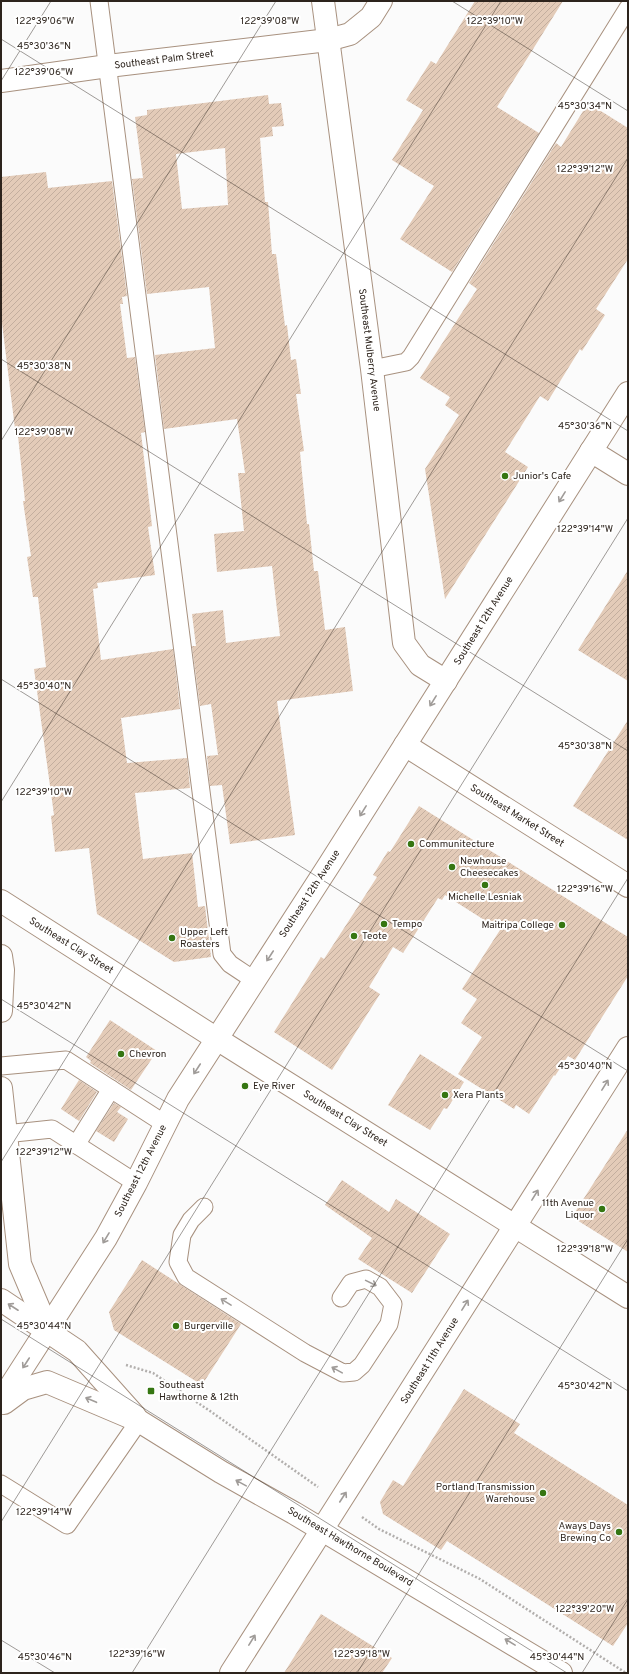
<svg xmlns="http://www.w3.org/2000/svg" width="629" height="1674" font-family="Overpass,sans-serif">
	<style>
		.building { fill: url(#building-hatch); fill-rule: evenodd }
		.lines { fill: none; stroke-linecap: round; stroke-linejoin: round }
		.service-casing { stroke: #a8917f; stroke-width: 19 }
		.minor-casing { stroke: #a8917f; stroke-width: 24 }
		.tertiary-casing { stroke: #a8917f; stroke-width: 24 }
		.secondary-casing { stroke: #a8917f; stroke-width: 24 }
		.path { stroke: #b2afad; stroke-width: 2.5; stroke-dasharray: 2 2; stroke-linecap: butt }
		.service { stroke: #fff; stroke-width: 17 }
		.minor { stroke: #fff; stroke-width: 22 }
		.tertiary { stroke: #fff; stroke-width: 22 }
		.secondary { stroke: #fff; stroke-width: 22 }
		.oneway { stroke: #a09c99 }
		.ticks { fill: none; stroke: #2d241d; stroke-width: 1; stroke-opacity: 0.45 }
		.poi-dot { fill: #357612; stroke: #fff; stroke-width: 1.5 }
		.labels { text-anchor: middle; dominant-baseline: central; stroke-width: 4; stroke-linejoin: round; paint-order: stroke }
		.street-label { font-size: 10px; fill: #2d241d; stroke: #fff }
		.poi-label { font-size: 10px; fill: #2d241d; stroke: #fff; text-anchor: start }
		.ticks-label { font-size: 10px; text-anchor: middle; fill: #2d241d; stroke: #fff; stroke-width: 4; stroke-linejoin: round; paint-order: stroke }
	</style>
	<defs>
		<pattern id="building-hatch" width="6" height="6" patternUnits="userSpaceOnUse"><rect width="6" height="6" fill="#e3cbb8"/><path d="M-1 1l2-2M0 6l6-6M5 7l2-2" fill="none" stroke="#c3ae9e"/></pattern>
	</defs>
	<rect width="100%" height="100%" fill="#fbfbfb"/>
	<g class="building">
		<polygon points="475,1 563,1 497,107 539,133 452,272 400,239 434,186 392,160 423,110 406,100 431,61 436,64"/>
		<path d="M268,95L269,104L281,103L284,126L272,127L273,136L260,138L265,202H268L272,254H276L285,326L287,325L291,360L296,359L301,394H296L304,451L300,452L307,524H309L314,571H318L325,630L345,627L353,691L277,701L295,835L230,844L222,785L210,786L207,756L218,755L211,704L200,706L192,646H196L192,614L223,610L226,643L280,636L272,566L217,572L214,534L244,531L238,473H245L237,419L164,429L155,355L215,348L209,287L147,294L132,179L143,178L135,117L147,115V110ZM225,148L228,205L182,209L176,154Z"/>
		<polygon points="588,103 628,128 628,259 596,309 605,315 582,351 580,349 548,401 540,396 505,452 528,467 445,599 425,469 459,415 445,405 450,397 420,378 477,289 469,283 556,143 561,147"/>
		<polygon points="46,172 48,188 112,181 127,296 122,297 123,304 120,304 127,358 135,357 145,432 141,433 152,526 148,527 155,575 97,583 98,588 93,589 101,660 173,649 180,709 121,718 127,763 187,758 190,788 135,793 143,859 192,853 198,907 205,906 211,957 174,962 97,914 89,848 55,852 51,816 54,815 34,669 46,667 38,597 33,597 27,557 31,556 23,501 25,501 18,436 16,437 1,315 1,177"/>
		<polygon points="628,570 628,681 578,650"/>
		<polygon points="628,720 628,840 573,806"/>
		<polygon points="419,806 628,937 628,976 575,1060 568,1056 555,1076 554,1075 529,1114 516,1105 514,1109 458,1074 482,1037 461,1023 477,999 462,989 500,930 445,895 442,900 438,898 403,953 393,947 369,987 380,994 332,1070 274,1032 321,957 324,959 348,922 377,877 373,875 388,851 390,852"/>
		<polygon points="110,1020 157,1051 131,1090 90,1063 91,1061 86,1057"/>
		<polygon points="420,1054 464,1082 447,1109 444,1108 430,1130 388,1105"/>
		<polygon points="79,1080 97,1092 79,1121 61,1109"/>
		<polygon points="114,1103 121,1107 117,1112 128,1119 114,1142 96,1131"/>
		<polygon points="628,1129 628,1252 572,1217"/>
		<polygon points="342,1180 389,1212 396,1199 450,1234 412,1293 358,1259 372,1238 325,1205"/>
		<polygon points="142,1260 241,1324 202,1385 114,1330 109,1312"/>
		<polygon points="464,1389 520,1424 514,1433 628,1505 628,1623 613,1646 447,1541 441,1550 383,1514 380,1502 393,1480 403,1486"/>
		<polygon points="321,1614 392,1658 382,1673 284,1673"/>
	</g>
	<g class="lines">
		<defs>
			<g id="service">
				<polyline points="99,1 222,954 230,964 254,980"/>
				<polyline points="372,369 406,362 411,357 628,8"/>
				<polyline points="1,1066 66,1060 165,1124"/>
				<polyline points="5,1134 52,1129 136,1183"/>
				<polyline points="76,1145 111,1089"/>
				<polyline points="204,1207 191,1220 182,1235 178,1262 186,1277 305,1353 343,1373 354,1372 362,1365 389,1324 393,1304 380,1287 366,1279 351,1283 341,1298"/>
				<polyline points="1,1484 67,1525 139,1421"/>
			</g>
			<g id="minor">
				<polyline points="323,1 372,369 404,643 420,665 446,681"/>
				<polyline points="1,81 108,66 328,40 350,34 371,17 381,1"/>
				<polyline points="591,451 628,474"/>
				<polyline points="405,745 628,886"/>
				<polyline points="1,901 217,1039"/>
				<polyline points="1,956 3,970 1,1011"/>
				<polyline points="1,1088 20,1264 48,1330"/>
			</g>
			<polyline id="tertiary" points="217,1039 628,1297"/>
			<g id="secondary">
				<polyline points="1,1300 77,1351 135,1416"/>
				<polyline points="1,1401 106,1238 136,1183 178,1099 329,865 628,393"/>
				<polyline points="4,1403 23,1389 47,1382 139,1421 221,1472 294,1513 561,1673"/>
				<polyline points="231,1673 628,1048"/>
			</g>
		</defs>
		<use href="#service" class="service-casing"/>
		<use href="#minor" class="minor-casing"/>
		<use href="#tertiary" class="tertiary-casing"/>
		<use href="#secondary" class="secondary-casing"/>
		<g class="path">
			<polyline points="126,1365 153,1373 210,1411 318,1487"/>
			<polyline points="362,1517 379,1529 480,1579 626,1673"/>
		</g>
		<use href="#service" class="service"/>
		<use href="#minor" class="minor"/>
		<use href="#tertiary" class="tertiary"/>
		<use href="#secondary" class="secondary"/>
	</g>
	<defs><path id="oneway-shaft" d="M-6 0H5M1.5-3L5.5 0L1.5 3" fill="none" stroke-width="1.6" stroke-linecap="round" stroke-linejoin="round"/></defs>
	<g class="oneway">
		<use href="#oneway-shaft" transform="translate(562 497) rotate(122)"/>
		<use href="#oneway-shaft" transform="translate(433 701) rotate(122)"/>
		<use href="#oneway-shaft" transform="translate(363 811) rotate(122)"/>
		<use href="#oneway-shaft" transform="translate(270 956) rotate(123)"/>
		<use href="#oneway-shaft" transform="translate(197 1069) rotate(123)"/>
		<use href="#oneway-shaft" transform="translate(605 1085) rotate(-58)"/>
		<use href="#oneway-shaft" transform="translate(535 1195) rotate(-58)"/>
		<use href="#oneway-shaft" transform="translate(106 1238) rotate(121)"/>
		<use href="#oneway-shaft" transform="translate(371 1283) rotate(26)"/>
		<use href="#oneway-shaft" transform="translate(226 1302) rotate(-148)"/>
		<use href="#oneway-shaft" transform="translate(465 1305) rotate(-58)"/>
		<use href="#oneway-shaft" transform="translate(13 1307) rotate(-147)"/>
		<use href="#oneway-shaft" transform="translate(26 1363) rotate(123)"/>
		<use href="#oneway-shaft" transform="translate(337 1370) rotate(-151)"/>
		<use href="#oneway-shaft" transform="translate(91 1400) rotate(-157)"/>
		<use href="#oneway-shaft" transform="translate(241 1483) rotate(-151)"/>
		<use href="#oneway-shaft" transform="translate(343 1497) rotate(-57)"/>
		<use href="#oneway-shaft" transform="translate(252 1640) rotate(-58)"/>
		<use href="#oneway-shaft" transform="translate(510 1642) rotate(-149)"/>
	</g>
	<path class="ticks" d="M452,1L628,111M1,39L628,431M1,81L51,1M1,359L628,751M1,441L276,1M1,679L628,1071M1,802L501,1M1,999L628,1391M1,1162L628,158M1,1319L567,1673M1,1522L628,518M1,1640L55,1673M132,1673L628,878M357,1673L628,1239M582,1673L628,1599"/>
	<g class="poi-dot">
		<circle cx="505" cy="476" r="4"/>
		<circle cx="411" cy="844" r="4"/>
		<circle cx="452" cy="867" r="4"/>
		<circle cx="485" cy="885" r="4"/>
		<circle cx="384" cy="924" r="4"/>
		<circle cx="562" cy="925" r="4"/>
		<circle cx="354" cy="936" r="4"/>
		<circle cx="172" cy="938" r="4"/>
		<circle cx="121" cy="1054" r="4"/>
		<circle cx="245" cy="1086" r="4"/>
		<circle cx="445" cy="1095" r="4"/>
		<circle cx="602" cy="1209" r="4"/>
		<circle cx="176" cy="1326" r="4"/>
		<rect x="147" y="1387" width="8" height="8" rx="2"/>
		<circle cx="543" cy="1493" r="4"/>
		<circle cx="619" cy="1532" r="4"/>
	</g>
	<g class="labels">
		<g class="street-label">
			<text transform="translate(164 60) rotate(-7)">Southeast Palm Street</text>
			<text transform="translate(369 350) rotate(83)">Southeast Mulberry Avenue</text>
			<text transform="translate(484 621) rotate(-58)">Southeast 12th Avenue</text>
			<text transform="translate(517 816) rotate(32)">Southeast Market Street</text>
			<text transform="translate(310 894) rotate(-57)">Southeast 12th Avenue</text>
			<text transform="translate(71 946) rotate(32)">Southeast Clay Street</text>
			<text transform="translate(345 1119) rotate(32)">Southeast Clay Street</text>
			<text transform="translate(141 1171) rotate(-63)">Southeast 12th Avenue</text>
			<text transform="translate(430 1361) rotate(-58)">Southeast 11th Avenue</text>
			<text transform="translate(350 1547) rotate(31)">Southeast Hawthorne Boulevard</text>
		</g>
		<g class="poi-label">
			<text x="513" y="476">Junior's Cafe</text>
			<text x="419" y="844">Communitecture</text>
			<text x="460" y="861">Newhouse<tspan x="460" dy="12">Cheesecakes</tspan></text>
			<text x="485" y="897" text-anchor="middle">Michelle Lesniak</text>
			<text x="392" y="924">Tempo</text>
			<text x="554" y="925" text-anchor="end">Maitripa College</text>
			<text x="180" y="932">Upper Left<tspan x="180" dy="12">Roasters</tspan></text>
			<text x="362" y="936">Teote</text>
			<text x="129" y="1054">Chevron</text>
			<text x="253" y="1086">Eye River</text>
			<text x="453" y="1095">Xera Plants</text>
			<text x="594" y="1203" text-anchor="end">11th Avenue<tspan x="594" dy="12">Liquor</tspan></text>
			<text x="184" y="1326">Burgerville</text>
			<text x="159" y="1385">Southeast<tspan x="159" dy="12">Hawthorne &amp; 12th</tspan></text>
			<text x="535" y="1487" text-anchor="end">Portland Transmission<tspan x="535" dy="12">Warehouse</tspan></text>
			<text x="611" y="1526" text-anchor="end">Aways Days<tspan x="611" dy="12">Brewing Co</tspan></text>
		</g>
	</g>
	<g class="ticks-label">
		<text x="45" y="24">122°39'06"W</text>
		<text x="270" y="24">122°39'08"W</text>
		<text x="495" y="24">122°39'10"W</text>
		<text x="44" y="49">45°30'36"N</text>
		<text x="44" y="75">122°39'06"W</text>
		<text x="585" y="109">45°30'34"N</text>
		<text x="585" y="172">122°39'12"W</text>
		<text x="44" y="369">45°30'38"N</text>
		<text x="585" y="429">45°30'36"N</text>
		<text x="44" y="435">122°39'08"W</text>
		<text x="585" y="532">122°39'14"W</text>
		<text x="44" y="689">45°30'40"N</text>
		<text x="585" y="749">45°30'38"N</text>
		<text x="44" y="795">122°39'10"W</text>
		<text x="585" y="892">122°39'16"W</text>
		<text x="44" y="1009">45°30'42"N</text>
		<text x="585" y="1069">45°30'40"N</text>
		<text x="44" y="1155">122°39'12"W</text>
		<text x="585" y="1252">122°39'18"W</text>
		<text x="44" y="1329">45°30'44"N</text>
		<text x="585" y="1389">45°30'42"N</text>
		<text x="44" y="1515">122°39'14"W</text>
		<text x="585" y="1612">122°39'20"W</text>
		<text x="137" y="1657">122°39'16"W</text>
		<text x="362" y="1657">122°39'18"W</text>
		<text x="45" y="1660">45°30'46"N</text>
		<text x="557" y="1660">45°30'44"N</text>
	</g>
	<rect width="629" height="1674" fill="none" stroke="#2d241d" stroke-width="4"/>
</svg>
